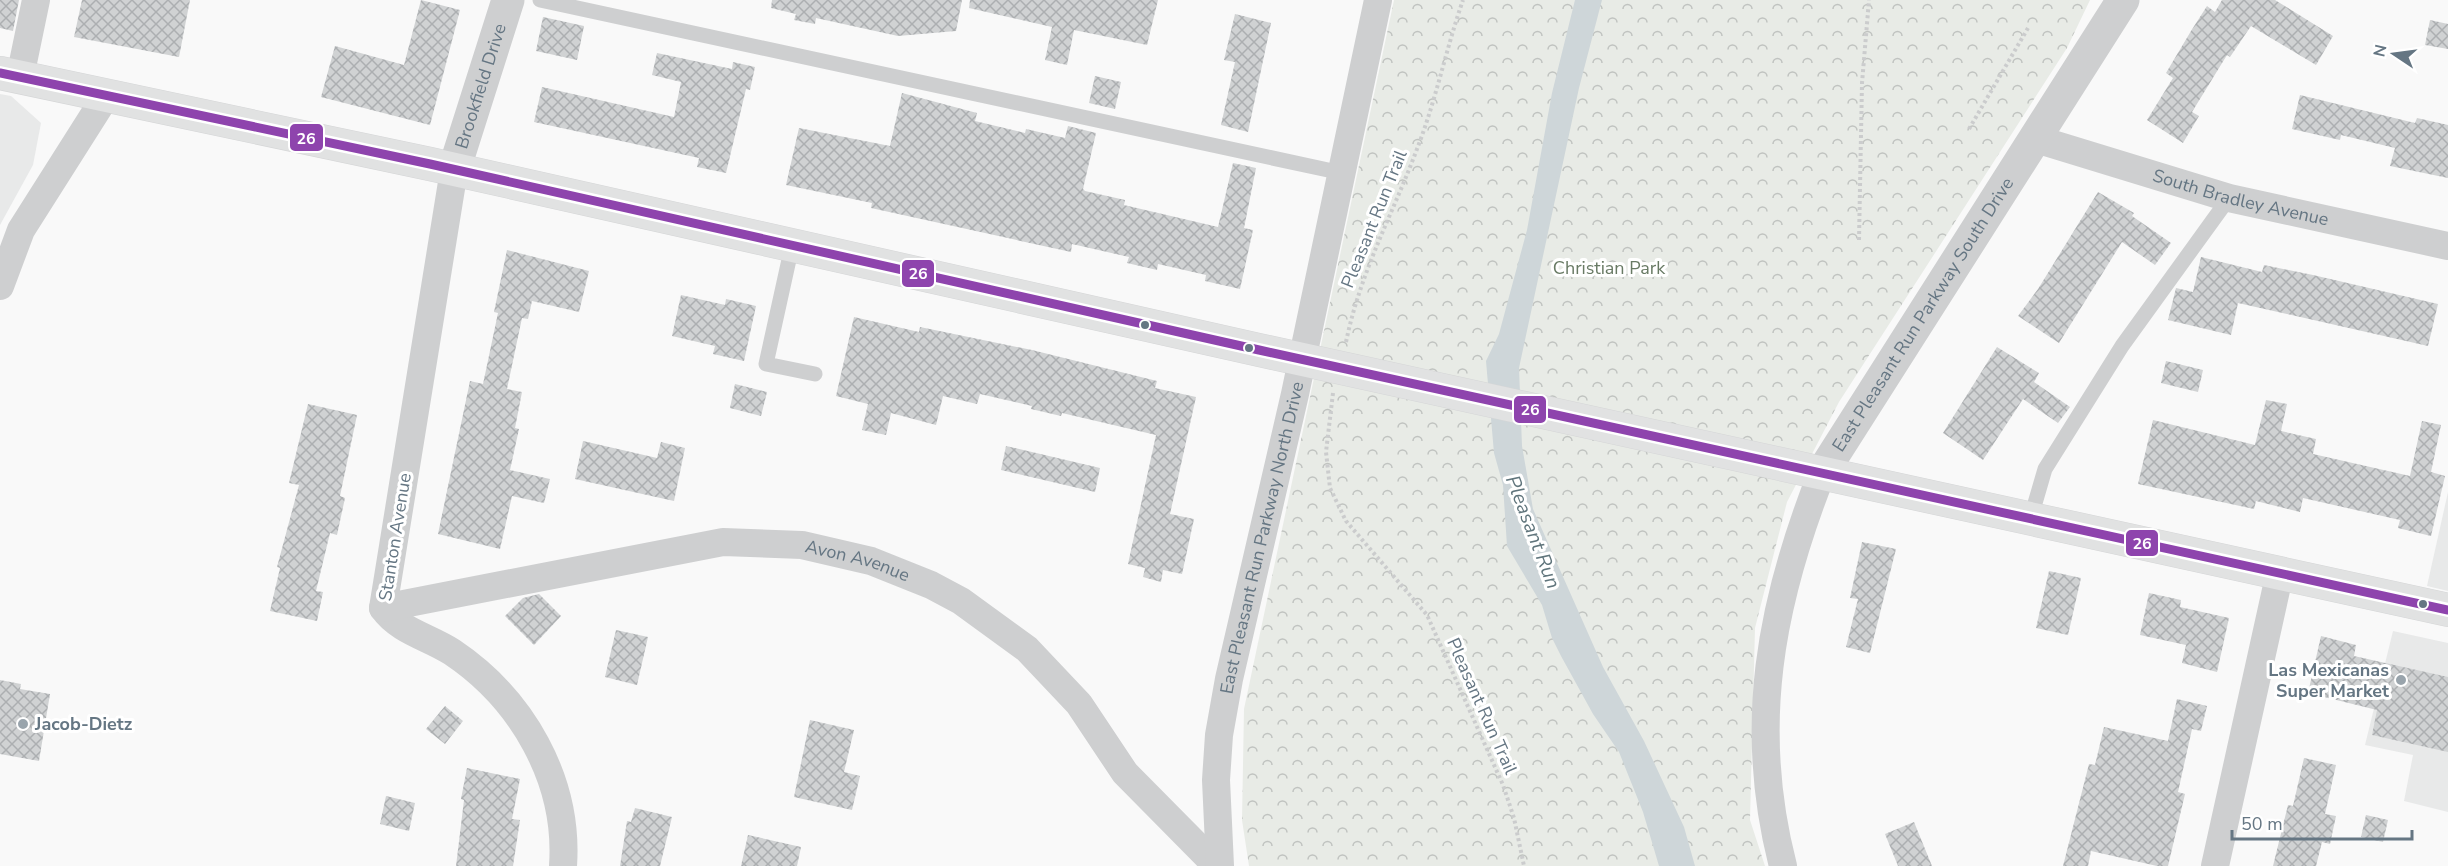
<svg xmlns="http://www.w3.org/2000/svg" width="2448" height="866" font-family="'Nunito Sans',sans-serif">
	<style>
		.built { fill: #e8e9e9 }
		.park { fill: url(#park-crowns) }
		.water { fill: #ced6d9 }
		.building { fill: url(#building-cross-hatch) }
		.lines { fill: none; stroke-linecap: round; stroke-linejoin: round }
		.secondary-casing { stroke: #d5d6d7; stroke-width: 34 }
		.path { stroke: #cbcccd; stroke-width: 4; stroke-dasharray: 3 3; stroke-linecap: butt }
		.service { stroke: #cecfd0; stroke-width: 15 }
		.minor { stroke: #cecfd0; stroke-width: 28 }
		.tertiary { stroke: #cecfd0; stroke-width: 33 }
		.secondary { stroke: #e1e2e2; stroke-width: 33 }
		.bus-1-casing { stroke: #fff; stroke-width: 14 }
		.bus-1 { stroke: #8e44ad; stroke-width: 9 }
		.bus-dot { fill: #657683; stroke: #fff; stroke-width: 2 }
		.poi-dot { fill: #99a4ac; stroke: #fff; stroke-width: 2 }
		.labels { text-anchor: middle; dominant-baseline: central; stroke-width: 6; stroke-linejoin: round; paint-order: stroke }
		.street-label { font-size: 18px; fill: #657683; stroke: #fff }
		.park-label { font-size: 18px; fill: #687a64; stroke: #fff }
		.poi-label { font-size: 18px; font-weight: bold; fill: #657683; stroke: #fff; text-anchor: end }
		.water-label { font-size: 20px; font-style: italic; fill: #60757c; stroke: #fff }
		.line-badge { stroke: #fff; stroke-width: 2 }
		.badge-label { font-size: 16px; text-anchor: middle; font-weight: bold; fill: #fff }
	</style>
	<defs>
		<pattern id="park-crowns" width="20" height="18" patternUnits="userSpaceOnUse" patternTransform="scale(1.5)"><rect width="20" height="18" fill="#e8ebe6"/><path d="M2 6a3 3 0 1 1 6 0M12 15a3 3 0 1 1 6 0" fill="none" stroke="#c0c3c0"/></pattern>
		<pattern id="building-cross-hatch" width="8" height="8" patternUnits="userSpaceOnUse" patternTransform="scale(1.5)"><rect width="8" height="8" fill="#d0d2d3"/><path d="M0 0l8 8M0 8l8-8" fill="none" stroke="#acafb1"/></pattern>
	</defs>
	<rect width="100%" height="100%" fill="#f9f9f9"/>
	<g class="built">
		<polygon points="0,94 11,96 41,123 33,165 0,225"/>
		<polygon points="2448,492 2448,591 2427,586"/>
		<polygon points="2393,631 2448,643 2448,812 2404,801 2413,755 2365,745"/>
	</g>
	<polygon class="park" points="1394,0 2090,0 2067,48 1839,402 1787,502 1755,628 1750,820 1765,866 1249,866 1242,820 1244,709"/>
	<polygon class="water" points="1575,0 1602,0 1579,88 1519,368 1522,446 1533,509 1603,667 1644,741 1684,827 1695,866 1659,866 1643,812 1619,752 1593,714 1561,656 1552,638 1542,605 1507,546 1503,485 1494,453 1486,361 1499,334 1527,230 1552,93"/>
	<g class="building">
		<polygon points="0,0 19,0 13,31 0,28"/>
		<polygon points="82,0 190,0 179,57 74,37"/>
		<polygon points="421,0 460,10 430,125 321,97 335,46 404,65"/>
		<polygon points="772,0 962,0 956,31 898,36 816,18 815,24 794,20 796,14 771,8"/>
		<polygon points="970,0 1158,0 1147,45 1074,30 1067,65 1045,60 1052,27 969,8"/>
		<polygon points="2222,0 2275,0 2333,36 2316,65 2251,26 2230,57 2227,55 2192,112 2199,116 2183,143 2147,120 2173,78 2166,73 2191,31 2207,6 2215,12"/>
		<polygon points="1235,14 1271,23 1248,132 1221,125 1235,62 1224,60"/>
		<polygon points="543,17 584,26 577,60 536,51"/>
		<polygon points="2430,20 2448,24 2448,49 2425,45"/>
		<polygon points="657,53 732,69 733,62 755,67 750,90 746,89 726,173 697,167 699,158 534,122 542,87 674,117 681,82 652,75"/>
		<polygon points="1095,76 1121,82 1115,109 1089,103"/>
		<polygon points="902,93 977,113 975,121 1025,133 1026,129 1065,138 1068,126 1096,133 1083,189 1085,191 1125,200 1124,205 1218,227 1233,163 1256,168 1244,228 1253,230 1240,289 1205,281 1206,275 1158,264 1157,270 1127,263 1129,257 1072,244 1071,252 871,208 872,203 786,185 799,128 890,146"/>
		<polygon points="2300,95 2415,123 2417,118 2448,125 2448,178 2390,166 2395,148 2341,135 2340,140 2292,129"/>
		<polygon points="2098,192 2134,213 2132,216 2171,243 2155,265 2122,242 2059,343 2018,316 2038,289"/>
		<polygon points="507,250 589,271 579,312 532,301 528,319 522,318 507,389 522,392 515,428 519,429 510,470 550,479 544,503 512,496 500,549 438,534 470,381 483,384 498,313 494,312"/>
		<polygon points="2201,257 2262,272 2264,265 2313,275 2438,304 2428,346 2238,303 2231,335 2168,320 2176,288 2193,292"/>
		<polygon points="681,295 725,305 726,299 756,306 744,361 713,354 715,346 672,336"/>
		<polygon points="854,317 919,332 920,327 1032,350 1157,381 1155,388 1196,397 1170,514 1194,519 1182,574 1163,570 1161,582 1143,577 1145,568 1128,564 1156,435 1062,413 1061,416 1031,409 1032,406 980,394 977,404 943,396 936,425 891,413 886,435 862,430 868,404 836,396"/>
		<polygon points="1997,347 2039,373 2034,382 2070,407 2058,423 2023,399 1983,460 1943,433"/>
		<polygon points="2166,361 2203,370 2198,392 2161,383"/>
		<polygon points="735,384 767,392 761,416 730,408"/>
		<polygon points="2266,400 2287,404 2281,431 2316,439 2313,454 2410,476 2422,421 2441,425 2431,472 2445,476 2431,536 2398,528 2400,520 2303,498 2300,512 2256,501 2254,509 2138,484 2153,420 2255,445"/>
		<polygon points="308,404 357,415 340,496 345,498 337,535 330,533 316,591 323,592 317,621 270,611 280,568 277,567 299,485 289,483"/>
		<polygon points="583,441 657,458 661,442 685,448 674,501 575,479"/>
		<polygon points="1006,446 1100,468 1095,492 1001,470"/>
		<polygon points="1862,542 1896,549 1870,653 1846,647 1858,599 1850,598"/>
		<polygon points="2049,571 2081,578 2068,635 2036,628"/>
		<polygon points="2149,593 2181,600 2180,607 2229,618 2217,672 2182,663 2186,645 2140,635"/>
		<polygon points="539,594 561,616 534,645 505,616 523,598"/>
		<polygon points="616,630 648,637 637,685 605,677"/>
		<polygon points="2321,636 2356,645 2354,656 2448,677 2448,752 2372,735 2377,710 2308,693"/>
		<polygon points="0,680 21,684 20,689 50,694 39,761 0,754"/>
		<polygon points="2177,699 2207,706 2201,731 2192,729 2178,792 2185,794 2168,866 2157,866 2091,851 2088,866 2063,866 2089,764 2095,765 2104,727 2168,741"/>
		<polygon points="445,706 463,721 445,744 426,729"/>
		<polygon points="810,720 854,730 844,772 860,776 852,810 794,797"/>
		<polygon points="2304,758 2336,765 2325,814 2336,816 2330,844 2322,842 2316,866 2273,866 2288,805 2293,806"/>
		<polygon points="467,768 520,779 512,819 520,820 513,866 456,866 464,800 461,799"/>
		<polygon points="386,796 415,803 409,831 380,824"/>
		<polygon points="635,808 672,817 660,866 620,866 627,821 631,822"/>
		<polygon points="2366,815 2388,820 2383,842 2361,837"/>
		<polygon points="1914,822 1932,866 1898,866 1885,834"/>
		<polygon points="748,835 801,847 797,866 741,866"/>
	</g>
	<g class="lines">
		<defs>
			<polyline id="secondary" points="0,73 430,164 1259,350 2448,610"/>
		</defs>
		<use href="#secondary" class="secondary-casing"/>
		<g class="path">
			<polyline points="1969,129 2028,28"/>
			<polyline points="1859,240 1862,83 1869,0"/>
			<path d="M1346,342C1361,270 1392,216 1417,149C1436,100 1446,49 1463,0"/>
			<polyline points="1333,393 1326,452 1330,488 1346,521 1427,615 1503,785 1514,818 1524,866"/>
		</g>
		<g class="service">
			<polyline points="540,0 1342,173"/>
			<polyline points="792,246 766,364 815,374"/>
			<polyline points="2031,517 2045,469 2122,346 2229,198"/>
		</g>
		<g class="minor">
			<polyline points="20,77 36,0"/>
			<path id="s1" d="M2036,139L2229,198L2448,246"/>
			<path d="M454,170L383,608C399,631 429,637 452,652C522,699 569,780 563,866"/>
			<polyline points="0,286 21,230 106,96"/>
			<path id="s2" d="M383,608L723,542L802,545L871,561L931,585L961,601L1027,649L1079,704L1125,773L1217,866"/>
			<path id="s3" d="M1220,866L1216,780L1219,735L1229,679L1295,394L1378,0"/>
			<path d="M1783,866C1747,727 1770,604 1822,473"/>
			<polyline points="2215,866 2280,572"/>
		</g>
		<g class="tertiary">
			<path id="s4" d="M454,170L508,0"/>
			<path id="s5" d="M1822,473L2123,0"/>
		</g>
		<use href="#secondary" class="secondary"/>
		<defs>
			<polyline id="bus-1" points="0,73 430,164 1259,350 2448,610"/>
		</defs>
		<use href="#bus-1" class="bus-1-casing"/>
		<use href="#bus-1" class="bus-1"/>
	</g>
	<g class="bus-dot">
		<circle cx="1145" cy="325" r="5"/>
		<circle cx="1249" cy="348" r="5"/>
		<circle cx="2423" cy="604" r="5"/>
	</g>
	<g class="poi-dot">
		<circle cx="2401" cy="680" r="6"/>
		<circle cx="23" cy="724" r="6"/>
	</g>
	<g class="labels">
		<g class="street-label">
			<text stroke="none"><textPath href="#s4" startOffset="88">Brookfield Drive</textPath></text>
			<text stroke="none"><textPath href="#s1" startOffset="213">South Bradley Avenue</textPath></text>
			<text transform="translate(1374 219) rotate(-68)">Pleasant Run Trail</text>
			<text stroke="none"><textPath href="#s5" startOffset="188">East Pleasant Run Parkway South Drive</textPath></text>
			<text transform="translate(395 537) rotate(-81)">Stanton Avenue</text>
			<text stroke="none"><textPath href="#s3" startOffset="333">East Pleasant Run Parkway North Drive</textPath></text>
			<text stroke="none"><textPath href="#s2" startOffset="483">Avon Avenue</textPath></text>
			<text transform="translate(1482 706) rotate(66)">Pleasant Run Trail</text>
		</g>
		<g class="park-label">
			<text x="1609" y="268">Christian Park</text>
		</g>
		<g class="poi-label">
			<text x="2389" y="670">Las Mexicanas<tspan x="2389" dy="21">Super Market</tspan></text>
			<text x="35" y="724" text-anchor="start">Jacob-Dietz</text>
		</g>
		<g class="water-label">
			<text transform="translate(1533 532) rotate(69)">Pleasant Run</text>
		</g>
	</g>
	<g class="line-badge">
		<rect x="289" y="123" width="35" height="29" rx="6" fill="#8e44ad"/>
		<rect x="901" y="259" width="34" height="29" rx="6" fill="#8e44ad"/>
		<rect x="1513" y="395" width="34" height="29" rx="6" fill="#8e44ad"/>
		<rect x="2125" y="529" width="34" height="28" rx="6" fill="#8e44ad"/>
	</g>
	<g class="badge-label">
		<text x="306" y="144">26</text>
		<text x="918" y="279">26</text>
		<text x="1530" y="415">26</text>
		<text x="2142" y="549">26</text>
	</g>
	<g transform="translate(2394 54) rotate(283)" stroke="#ffffff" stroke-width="4.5" paint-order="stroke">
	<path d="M0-4.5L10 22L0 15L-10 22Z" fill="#657683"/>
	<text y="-9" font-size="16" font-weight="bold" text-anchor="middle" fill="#657683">N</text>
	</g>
	<path d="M2232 830v9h180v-9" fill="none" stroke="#657683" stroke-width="3"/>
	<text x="2241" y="830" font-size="18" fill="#657683" stroke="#ffffff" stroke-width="4.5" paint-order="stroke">50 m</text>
</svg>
